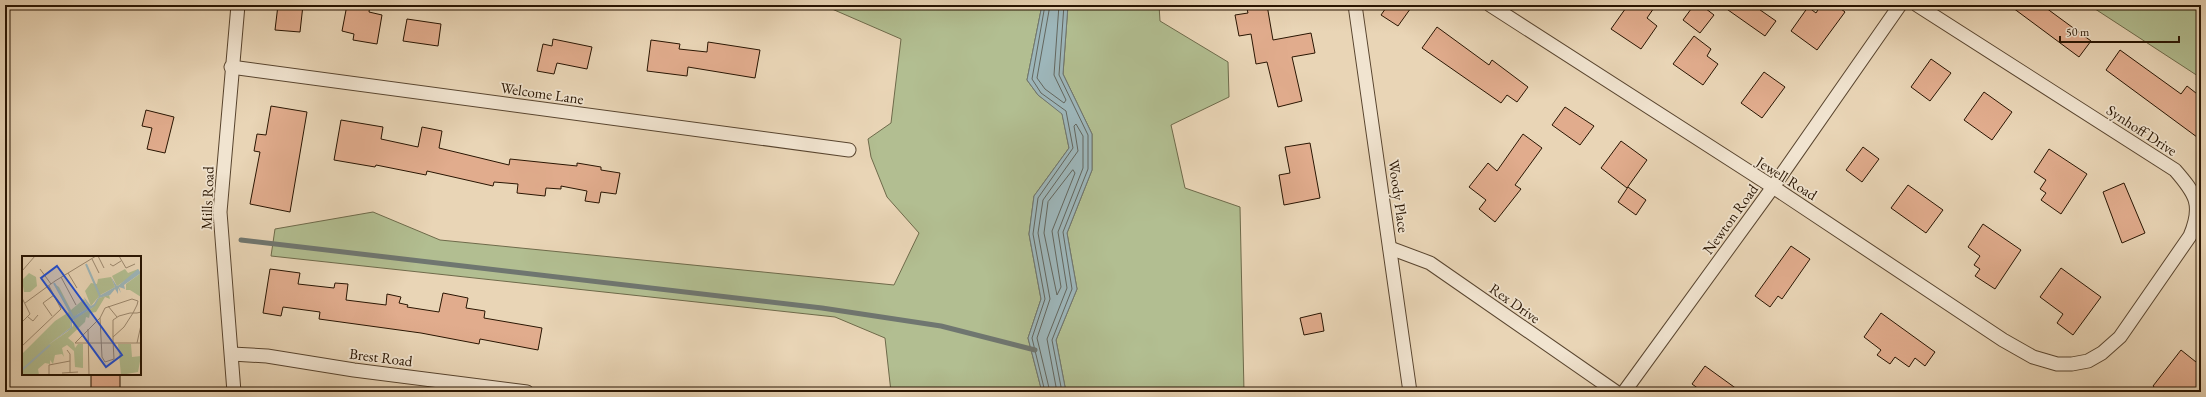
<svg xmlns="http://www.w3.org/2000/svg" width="2206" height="397" font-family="'EB Garamond',serif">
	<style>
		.green { fill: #b2be91; stroke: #6e6a4a }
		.water { fill: #9db6ba; stroke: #6f7670 }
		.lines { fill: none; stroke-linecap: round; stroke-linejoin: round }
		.shore { stroke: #63665e; stroke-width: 1 }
		.stream { stroke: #6f7670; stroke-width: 5 }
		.building { fill: #e1ac8d; stroke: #291502 }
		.street-casing { stroke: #59452f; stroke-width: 15 }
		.street { stroke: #f1e4d0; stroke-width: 13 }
		.labels { text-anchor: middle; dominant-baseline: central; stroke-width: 3.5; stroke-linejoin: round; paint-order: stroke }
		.street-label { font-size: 15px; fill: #291502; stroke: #f1e4d0 }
		.inset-river { fill: none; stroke: #9db6ba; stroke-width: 2 }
		.inset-road { fill: none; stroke: #9c886e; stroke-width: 1 }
		.view { fill: #1d4ed8; fill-opacity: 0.15; stroke: #1d4ed8; stroke-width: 2 }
		.inset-edge { fill: none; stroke: #291502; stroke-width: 2 }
	</style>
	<rect width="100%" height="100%" fill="#e9d5b6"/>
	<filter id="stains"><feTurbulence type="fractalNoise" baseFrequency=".005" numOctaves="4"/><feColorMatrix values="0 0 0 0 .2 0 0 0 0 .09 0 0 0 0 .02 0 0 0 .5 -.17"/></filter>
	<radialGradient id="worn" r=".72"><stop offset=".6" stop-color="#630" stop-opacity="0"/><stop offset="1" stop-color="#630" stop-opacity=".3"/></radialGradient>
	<g class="green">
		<polygon points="833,5 1042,5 1027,80 1038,95 1062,113 1069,148 1034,196 1029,234 1041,299 1028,338 1042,392 891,392 885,338 835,317 271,256 275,229 373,212 440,240 894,285 919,233 887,197 871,157 868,139 891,123 901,39 832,9"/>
		<polygon points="1068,5 1159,5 1160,21 1228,62 1229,97 1171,125 1185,188 1240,207 1244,392 1066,392 1056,340 1077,289 1067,233 1092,170 1092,134 1063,74"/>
		<polygon points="2089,5 2201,5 2201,78"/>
	</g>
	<polygon class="water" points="1042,5 1068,5 1063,74 1092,134 1092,170 1067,233 1077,289 1056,340 1066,392 1042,392 1028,338 1041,299 1029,234 1034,196 1069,148 1062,114 1038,95 1027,80"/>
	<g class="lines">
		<g class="shore">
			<polyline points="1050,5 1037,78 1045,89 1064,103 1066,100 1054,75 1059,5"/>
			<polygon points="1073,170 1075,173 1052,231 1061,287 1057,295 1044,233 1048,202"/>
			<polyline points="1045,392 1032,338 1045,299 1033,234 1038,198 1073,148 1066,111 1041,93 1032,79 1045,5"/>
			<polyline points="1050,392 1037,338 1050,299 1038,233 1043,200 1078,151 1074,126 1076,124 1083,136 1083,168 1058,232 1067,288 1047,339 1057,392"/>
			<polyline points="1062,392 1052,340 1072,289 1063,232 1088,169 1088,135 1059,75 1064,5"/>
		</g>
		<polyline class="stream" points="241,240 822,308 941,326 1035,350"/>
	</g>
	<g class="building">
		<polygon points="278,5 303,5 300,32 275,30"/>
		<polygon points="347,5 370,5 369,12 382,15 377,44 353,40 354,34 342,31"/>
		<polygon points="1246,5 1267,5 1273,40 1311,33 1315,53 1292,57 1302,101 1278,107 1267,62 1256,64 1251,34 1239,36 1235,15 1248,13"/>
		<polygon points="1388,5 1413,5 1398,26 1381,15"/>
		<polygon points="1628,5 1656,5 1647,18 1657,26 1641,49 1611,29"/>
		<polygon points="1694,5 1701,5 1714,15 1700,33 1683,20"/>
		<polygon points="1721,5 1753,5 1776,21 1765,36"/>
		<polygon points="1821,5 1836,5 1845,12 1817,50 1791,31 1808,7 1816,13"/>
		<polygon points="2009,5 2042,5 2091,41 2079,57"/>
		<polygon points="407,19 441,24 438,46 403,41"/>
		<polygon points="1437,27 1489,65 1492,60 1528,87 1517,102 1507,95 1501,103 1422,48"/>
		<polygon points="1694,36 1711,49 1707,56 1718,64 1703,85 1673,64"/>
		<polygon points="553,39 592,47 587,69 557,63 554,74 537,71 543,44 552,46"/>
		<polygon points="651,40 680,44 679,49 707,52 708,42 760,50 755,78 688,67 687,76 647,71"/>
		<polygon points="2120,50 2181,94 2187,86 2201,97 2201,140 2106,70"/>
		<polygon points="1931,59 1951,73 1930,101 1911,87"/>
		<polygon points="1764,72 1785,87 1762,118 1741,103"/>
		<polygon points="1984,92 2012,112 1992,140 1964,120"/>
		<polygon points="271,106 307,112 290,212 250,204 260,152 254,151 257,134 266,135"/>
		<polygon points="1565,107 1594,126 1580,145 1552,125"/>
		<polygon points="146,110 174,117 165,153 147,149 152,128 142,126"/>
		<polygon points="341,120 383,127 381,139 418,147 422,127 442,131 439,148 509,165 510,159 577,166 577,163 601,167 601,170 620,173 616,194 601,192 599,203 585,201 587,191 561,186 561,189 546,188 545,196 517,193 518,184 494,182 493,186 427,171 426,175 376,165 375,167 334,160"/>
		<polygon points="1523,134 1542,148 1515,185 1521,189 1495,222 1479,209 1486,200 1469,187 1488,163 1497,171"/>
		<polygon points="1621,141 1647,160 1627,188 1601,168"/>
		<polygon points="1310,143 1320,198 1284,205 1279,175 1290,173 1285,147"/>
		<polygon points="1863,147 1879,159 1862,182 1846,170"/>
		<polygon points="2049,149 2087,174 2061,214 2041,200 2046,193 2040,189 2046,180 2034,172"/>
		<polygon points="2124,183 2145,233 2122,243 2103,192"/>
		<polygon points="1908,185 1943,210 1926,233 1891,208"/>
		<polygon points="1628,187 1646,200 1636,215 1618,202"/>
		<polygon points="1983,224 2021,250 1995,289 1975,276 1980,269 1974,265 1980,256 1968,247"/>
		<polygon points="1791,246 1810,259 1782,299 1778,296 1770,307 1755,296"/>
		<polygon points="2061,268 2101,297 2073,335 2057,323 2063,314 2040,297"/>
		<polygon points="270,269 300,273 298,284 334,288 335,283 348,284 346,300 386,305 387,294 401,297 399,303 408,305 407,307 439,312 443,293 468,298 466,308 485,311 484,318 542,328 538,350 480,339 479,344 421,333 319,319 320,312 283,307 281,316 263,313"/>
		<polygon points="1321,313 1324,331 1304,335 1300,318"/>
		<polygon points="1881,313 1935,352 1925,366 1915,358 1909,367 1895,357 1890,364 1877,355 1881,350 1864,337"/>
		<polygon points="2181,350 2201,366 2201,382 2193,392 2160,392 2153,386"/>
		<polygon points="1705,366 1741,392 1703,392 1692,384"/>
		<rect x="91" y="374" width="29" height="18"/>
	</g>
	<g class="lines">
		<defs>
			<g id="street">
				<polyline points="1355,5 1410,392"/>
				<path d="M1490,5L1773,187L2003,340L2033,357L2057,364H2072L2088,361L2102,353L2120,337L2190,236C2203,205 2196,194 2175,170L1917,5"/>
				<polyline points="231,67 849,150"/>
				<polyline points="1390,248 1430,263 1616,392"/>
				<polyline points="232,354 267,356 354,370 527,392"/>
				<polyline points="234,392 220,212 238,5"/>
				<polyline points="1624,392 1773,187 1900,5"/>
			</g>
		</defs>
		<use href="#street" class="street-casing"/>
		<use href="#street" class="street"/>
	</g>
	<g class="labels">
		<g class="street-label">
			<text transform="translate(542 93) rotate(8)">Welcome Lane</text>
			<text transform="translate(2142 130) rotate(33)">Synhoff Drive</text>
			<text transform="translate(1787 178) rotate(32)">Jewell Road</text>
			<text transform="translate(1399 196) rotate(82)">Woody Place</text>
			<text transform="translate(207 198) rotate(-88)">Mills Road</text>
			<text transform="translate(1730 219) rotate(-54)">Newton Road</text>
			<text transform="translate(1515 303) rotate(35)">Rex Drive</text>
			<text transform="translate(381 357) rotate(7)">Brest Road</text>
		</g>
	</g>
	<g transform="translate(22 256)">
		<rect width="119" height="119" fill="#e9d5b6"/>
		<path d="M103,13L106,17L116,13L117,15L95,30L90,20ZM7,17L14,21L15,30L8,36H2L0,24ZM119,17V41L108,34H104V28ZM89,21L93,31L78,39L69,50L63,35L69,27L75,28L76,23ZM32,28L37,31L49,54L62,43L67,52L56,58L48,66L49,71L26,89L45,76L51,70L52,63L70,52L77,42L87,39L88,43L83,41L74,56L68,57L67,62L64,61L63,66L46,82L52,87L53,92L56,88H61V112L53,111L52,95L45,89L40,92L42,101L40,98L33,99L31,108L28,104V108L23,107L16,113L17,119H20H0V98L33,65L47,56ZM96,88H109L110,101L119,100L116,116L99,119Z" fill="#b2be91"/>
		<path d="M116,13L119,17L102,29L103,33L97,31L99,37L96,32V38L93,33L88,39L77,42L73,50L50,65V72L26,89L49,71L48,66L51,61L66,52L62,41L69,50L72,48L77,40L93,31L89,21L95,30L97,29Z" fill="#9db6ba"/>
		<path class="inset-river" d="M64,8L78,40M32,27L51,61M0,114L28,89"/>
		<path class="inset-road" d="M76,0L82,12M97,0L104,12L113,8M70,3L77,17M88,8L91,10L99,5M18,13L29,28M0,15L13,0M46,17L55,32M39,21L54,49M0,42L8,58L0,66M3,47L33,25L74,0M86,50L95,61M30,60L21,47L32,39M6,61L11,65L16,59M78,62L53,87H119M66,73L67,119M91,81L102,71L111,57L115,49L116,45L110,43L83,52L78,62L80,101L83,106L92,103L91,85V64L97,60L108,57H115L119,56M115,87L119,69M0,90L39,53L27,30M45,94L48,98V117M40,117L56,116M27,119V109L48,105"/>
		<path class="view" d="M35,10L100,99L84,111L19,22Z"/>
		<rect width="119" height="119" class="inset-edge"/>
	</g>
	<rect width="2206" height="397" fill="none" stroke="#e9d5b6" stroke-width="20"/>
	<rect x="6" y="6" width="2194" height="385" fill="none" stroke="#291502" stroke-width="2"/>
	<rect x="10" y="10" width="2186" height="377" fill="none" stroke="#291502"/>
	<path d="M2060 36v6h119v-6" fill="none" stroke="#291502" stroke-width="2"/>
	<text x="2066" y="36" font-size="12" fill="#291502" stroke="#f1e4d0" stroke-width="3" paint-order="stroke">50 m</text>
	<rect width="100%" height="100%" filter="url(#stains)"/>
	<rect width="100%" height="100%" fill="url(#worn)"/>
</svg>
